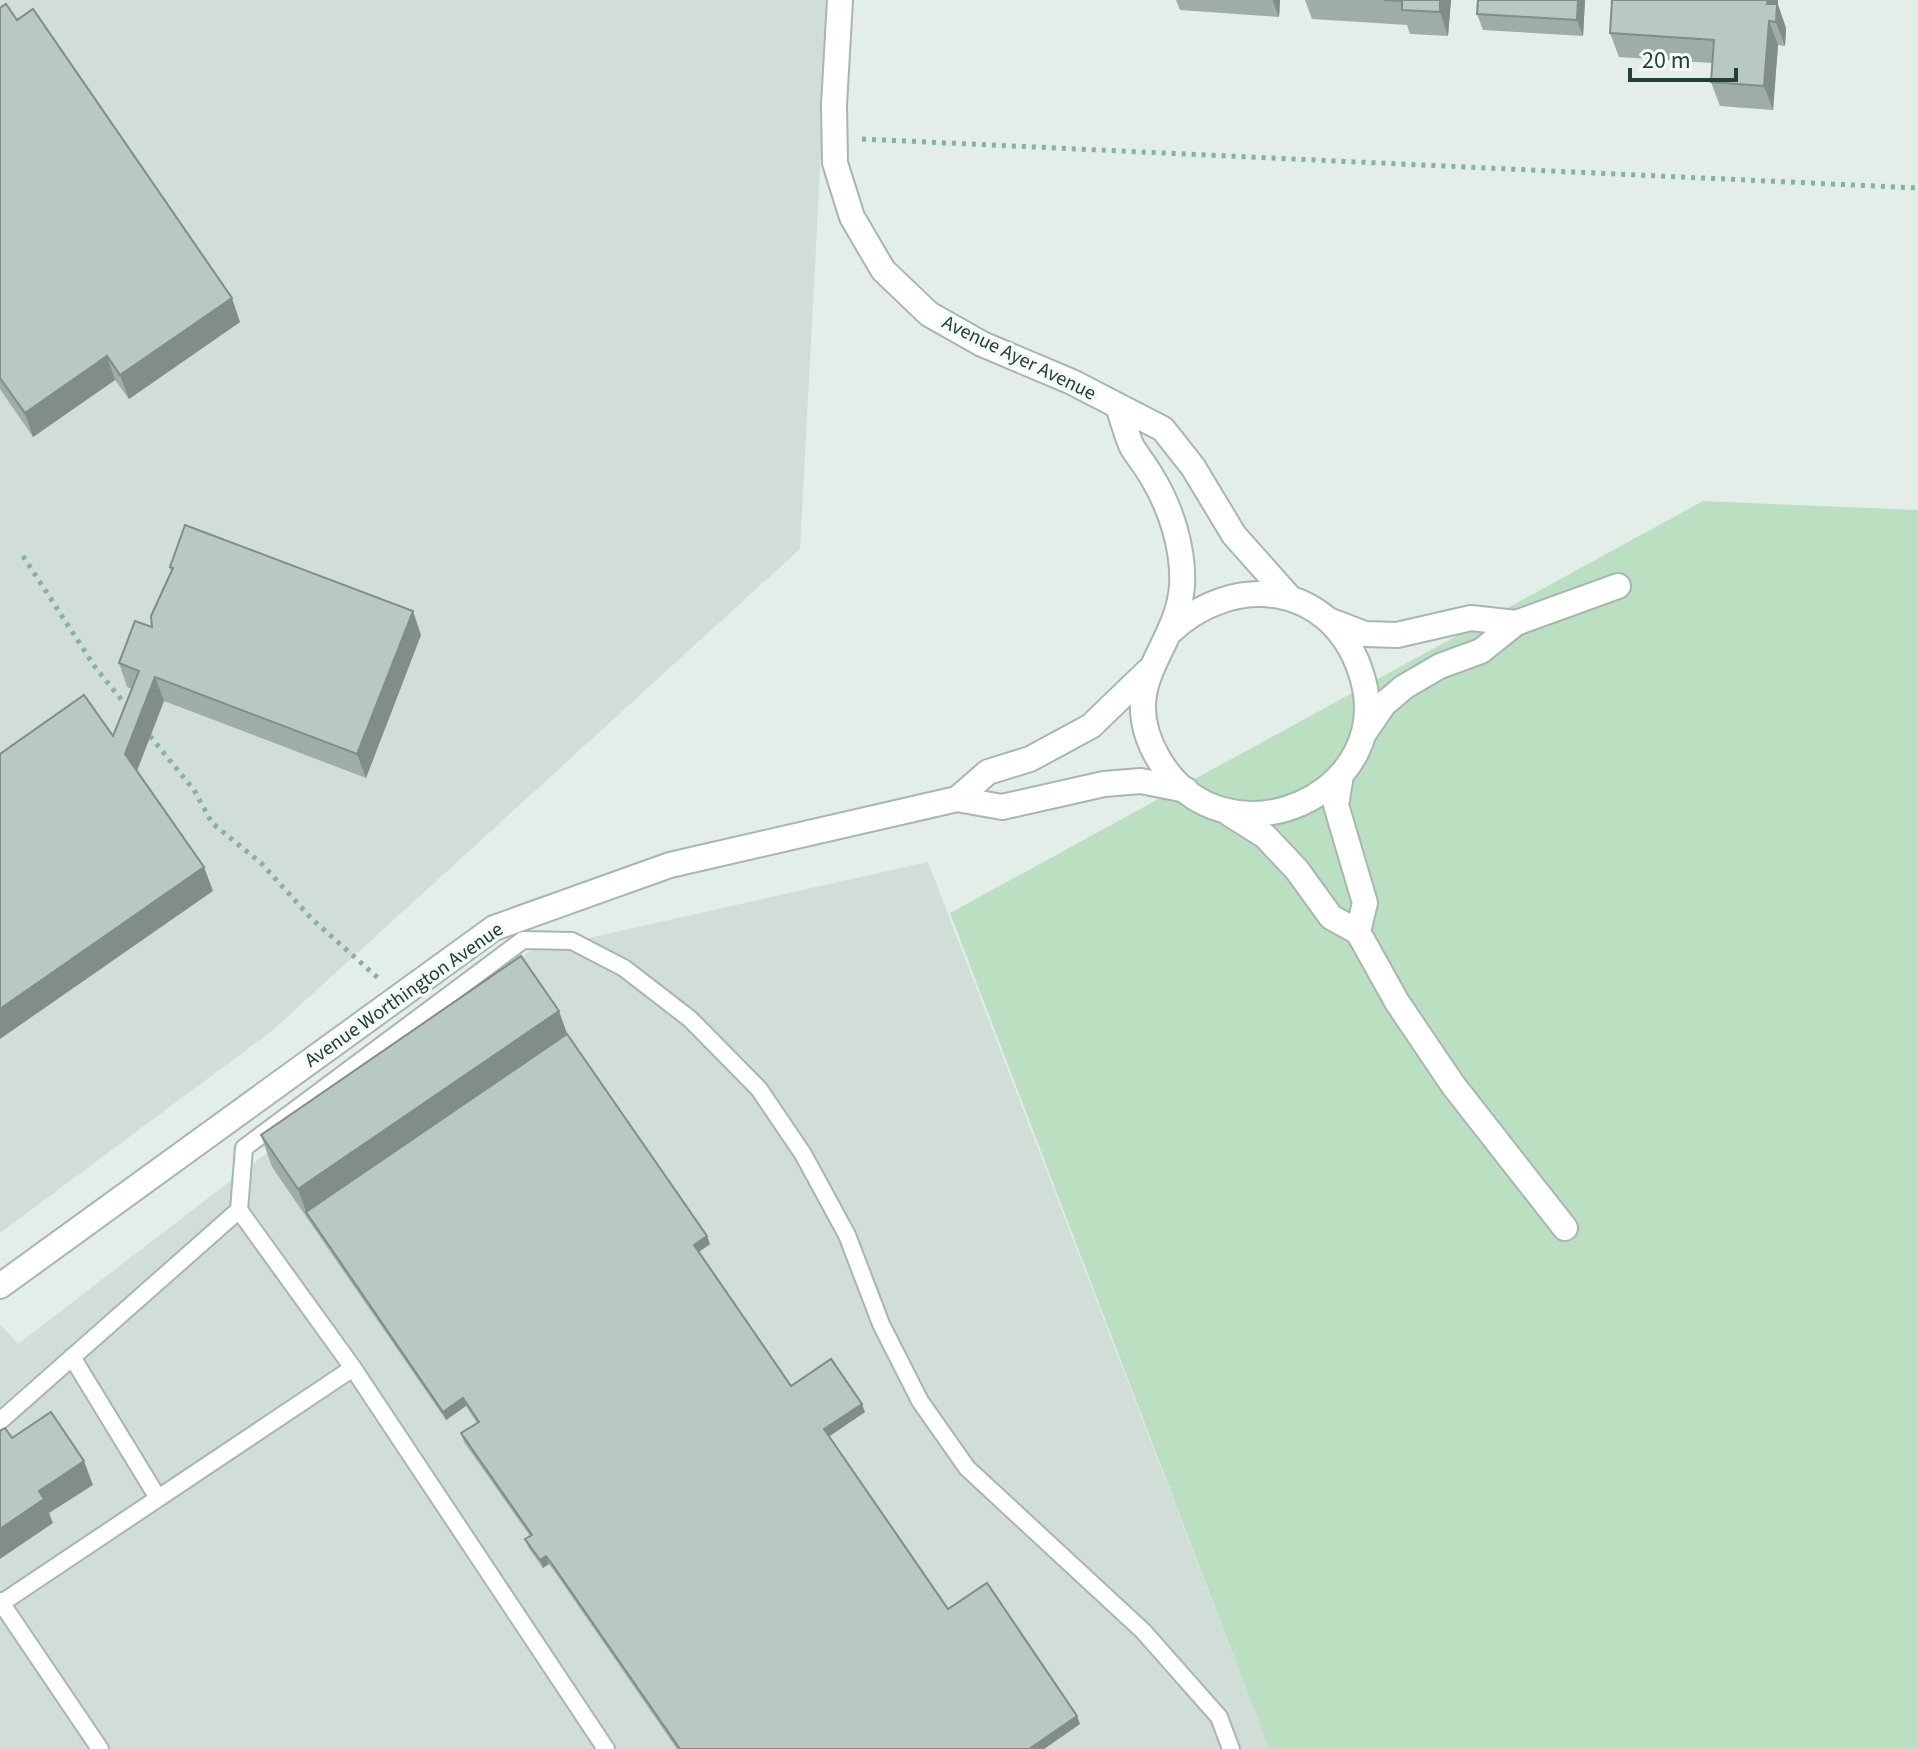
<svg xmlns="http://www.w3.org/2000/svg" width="1918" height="1749" font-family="'Source Sans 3',sans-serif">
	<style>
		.built { fill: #d1ded7 }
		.green { fill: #bbe0c1 }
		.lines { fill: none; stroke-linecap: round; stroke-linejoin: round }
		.service-casing { stroke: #a5b7af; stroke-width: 20 }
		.minor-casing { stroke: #a5b7af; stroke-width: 28 }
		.path { stroke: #82b49e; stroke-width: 5; stroke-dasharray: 4 6; stroke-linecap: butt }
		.service { stroke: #fff; stroke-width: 16 }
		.minor { stroke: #fff; stroke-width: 24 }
		.wall { fill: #9eada6 }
		.shaded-wall { fill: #818d87 }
		.building { fill: #b8c9c1; stroke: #818d87; stroke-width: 2 }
		.labels { text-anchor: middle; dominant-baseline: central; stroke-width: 7; stroke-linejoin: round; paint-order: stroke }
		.street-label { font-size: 20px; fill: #214135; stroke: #f4faf7 }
	</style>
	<rect width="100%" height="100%" fill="#e3eee8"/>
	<g class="built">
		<polygon points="0,0 829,0 800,549 273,1030 0,1233"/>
		<polygon points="928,862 1269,1749 0,1749 0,1324 18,1344 530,951"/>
	</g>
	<polygon class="green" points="1703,501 1918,510 1918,1749 1269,1749 950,913"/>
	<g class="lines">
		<defs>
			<g id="service">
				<polyline points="239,1210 244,1148 523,940 572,941 624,968 690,1019 759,1089 803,1154 847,1235 881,1324 920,1401 967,1468 1143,1631 1219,1717 1231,1749"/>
				<polyline points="72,1357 158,1498"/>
				<polyline points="0,1421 239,1210 353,1368"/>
				<polyline points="0,1601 100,1749"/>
				<polyline points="0,1604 353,1368 606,1749"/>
			</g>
			<g id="minor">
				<polyline points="840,0 834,105 835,163 852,217 883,270 929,314 982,344 1072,382 1163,429 1193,467 1234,535 1290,598"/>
				<path d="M1118,407C1123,420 1126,434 1132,447C1138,457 1146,466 1152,477C1171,508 1184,549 1182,586C1177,651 1115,683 1158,758C1224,873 1404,794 1360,670C1329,581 1232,573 1170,632"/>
				<polyline points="1331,621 1365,634 1397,635 1471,618 1516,623"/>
				<polyline points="1365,732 1384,704 1404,687 1440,666 1481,651 1516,623 1618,586"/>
				<polyline points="1341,775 1336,805 1365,903 1358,932"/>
				<polyline points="957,799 988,772 1030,759 1091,726 1148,671"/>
				<polyline points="1230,814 1265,836 1297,870 1331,917 1358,932 1397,1002 1453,1085 1565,1228"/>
				<polyline points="0,1286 494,928 670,865 957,799 1002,807 1104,784 1141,781 1186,790"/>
			</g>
		</defs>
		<use href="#service" class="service-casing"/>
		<use href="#minor" class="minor-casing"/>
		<g class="path">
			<polyline points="862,139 1918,188"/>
			<polyline points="23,556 95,667 129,709"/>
			<polyline points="150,736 194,790 212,823 261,863 312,919 378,978"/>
		</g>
		<use href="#service" class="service"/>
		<use href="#minor" class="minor"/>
	</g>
	<g class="wall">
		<polygon points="1176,0 1280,0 1279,17 1180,10"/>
		<polygon points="1305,0 1451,0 1448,36 1410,34 1407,25 1312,19"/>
		<polygon points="1478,0 1585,0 1583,36 1483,30 1477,14"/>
		<polygon points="1778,5 1786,28 1785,46 1778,45 1773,110 1720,106 1711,82 1712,63 1619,57 1610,33"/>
		<polygon points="0,8 240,322 129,399 115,380 33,437 0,389"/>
		<polygon points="170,567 421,635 366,778 164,701 137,771 213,891 113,736 132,689 127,687 119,663 152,627 171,571"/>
		<polygon points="567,1034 710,1244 699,1252 791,1386 865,1412 829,1436 948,1609 1080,1724 1044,1749 677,1749 555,1572 549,1564 543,1568 528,1547 525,1539 530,1536 464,1442 461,1433 477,1423 466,1406 446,1420 272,1167 261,1135"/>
	</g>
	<g class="shaded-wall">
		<polygon points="1273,0 1280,0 1279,17 1273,1"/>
		<polygon points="1440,0 1451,0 1448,36 1440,12"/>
		<polygon points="1578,0 1585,0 1583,36 1577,20"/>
		<polygon points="1768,0 1778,0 1778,5 1786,28 1785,46 1776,22 1767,4"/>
		<polygon points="1769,21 1778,45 1773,110 1764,86"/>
		<polygon points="232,298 240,322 129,399 120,375"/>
		<polygon points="107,356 115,380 33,437 25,413"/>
		<polygon points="413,611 421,635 366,778 357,754"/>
		<polygon points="155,677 164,701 134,778 125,754"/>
		<polygon points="204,867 213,891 0,1039 0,1009"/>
		<polygon points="559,1011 570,1042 306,1212 309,1220 298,1189"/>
		<polygon points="707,1236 710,1244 697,1253 694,1245"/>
		<polygon points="463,1398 466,1406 446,1420 443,1412"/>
		<polygon points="862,1404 865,1412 827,1438 824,1429"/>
		<polygon points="84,1461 93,1485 49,1513 53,1523 0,1559 0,1529 39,1491"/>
		<polygon points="546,1556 549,1564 543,1568 540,1560"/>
		<polygon points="1077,1716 1080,1724 1044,1749 1029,1749"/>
	</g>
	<g class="building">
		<polygon points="1384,0 1440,0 1440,12 1402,10 1402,1"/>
		<polygon points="1478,0 1578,0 1577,20 1477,14"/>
		<polygon points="1612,0 1768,0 1767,4 1777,4 1776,22 1769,21 1764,86 1711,82 1714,40 1610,33"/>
		<polygon points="6,4 17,20 33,9 232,298 120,375 107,356 25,413 0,378 0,8"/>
		<polygon points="185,525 413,611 357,754 155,677 125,754 204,867 0,1009 0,754 84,695 113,736 139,671 119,663 135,621 152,627 151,616 173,568 170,567"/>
		<polygon points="521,956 559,1011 298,1189 261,1135"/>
		<polygon points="567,1034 707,1236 694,1245 791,1386 831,1359 862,1404 824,1429 948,1609 987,1583 1077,1716 1029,1749 680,1749 552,1564 546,1556 540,1560 525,1539 532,1535 461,1433 479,1422 463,1398 443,1412 306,1212"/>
		<polygon points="51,1412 84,1461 39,1491 44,1499 0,1529 0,1431 5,1428 12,1438"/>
	</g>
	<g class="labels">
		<g class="street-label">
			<text transform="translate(1019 358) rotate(26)">Avenue Ayer Avenue</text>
			<text transform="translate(404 995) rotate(-35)">Avenue Worthington Avenue</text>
		</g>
	</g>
	<path d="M1630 68v12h106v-12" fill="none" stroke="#214135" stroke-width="4"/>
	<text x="1642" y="68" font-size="24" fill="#214135" stroke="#f4faf7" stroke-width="6" paint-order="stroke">20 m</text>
</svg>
